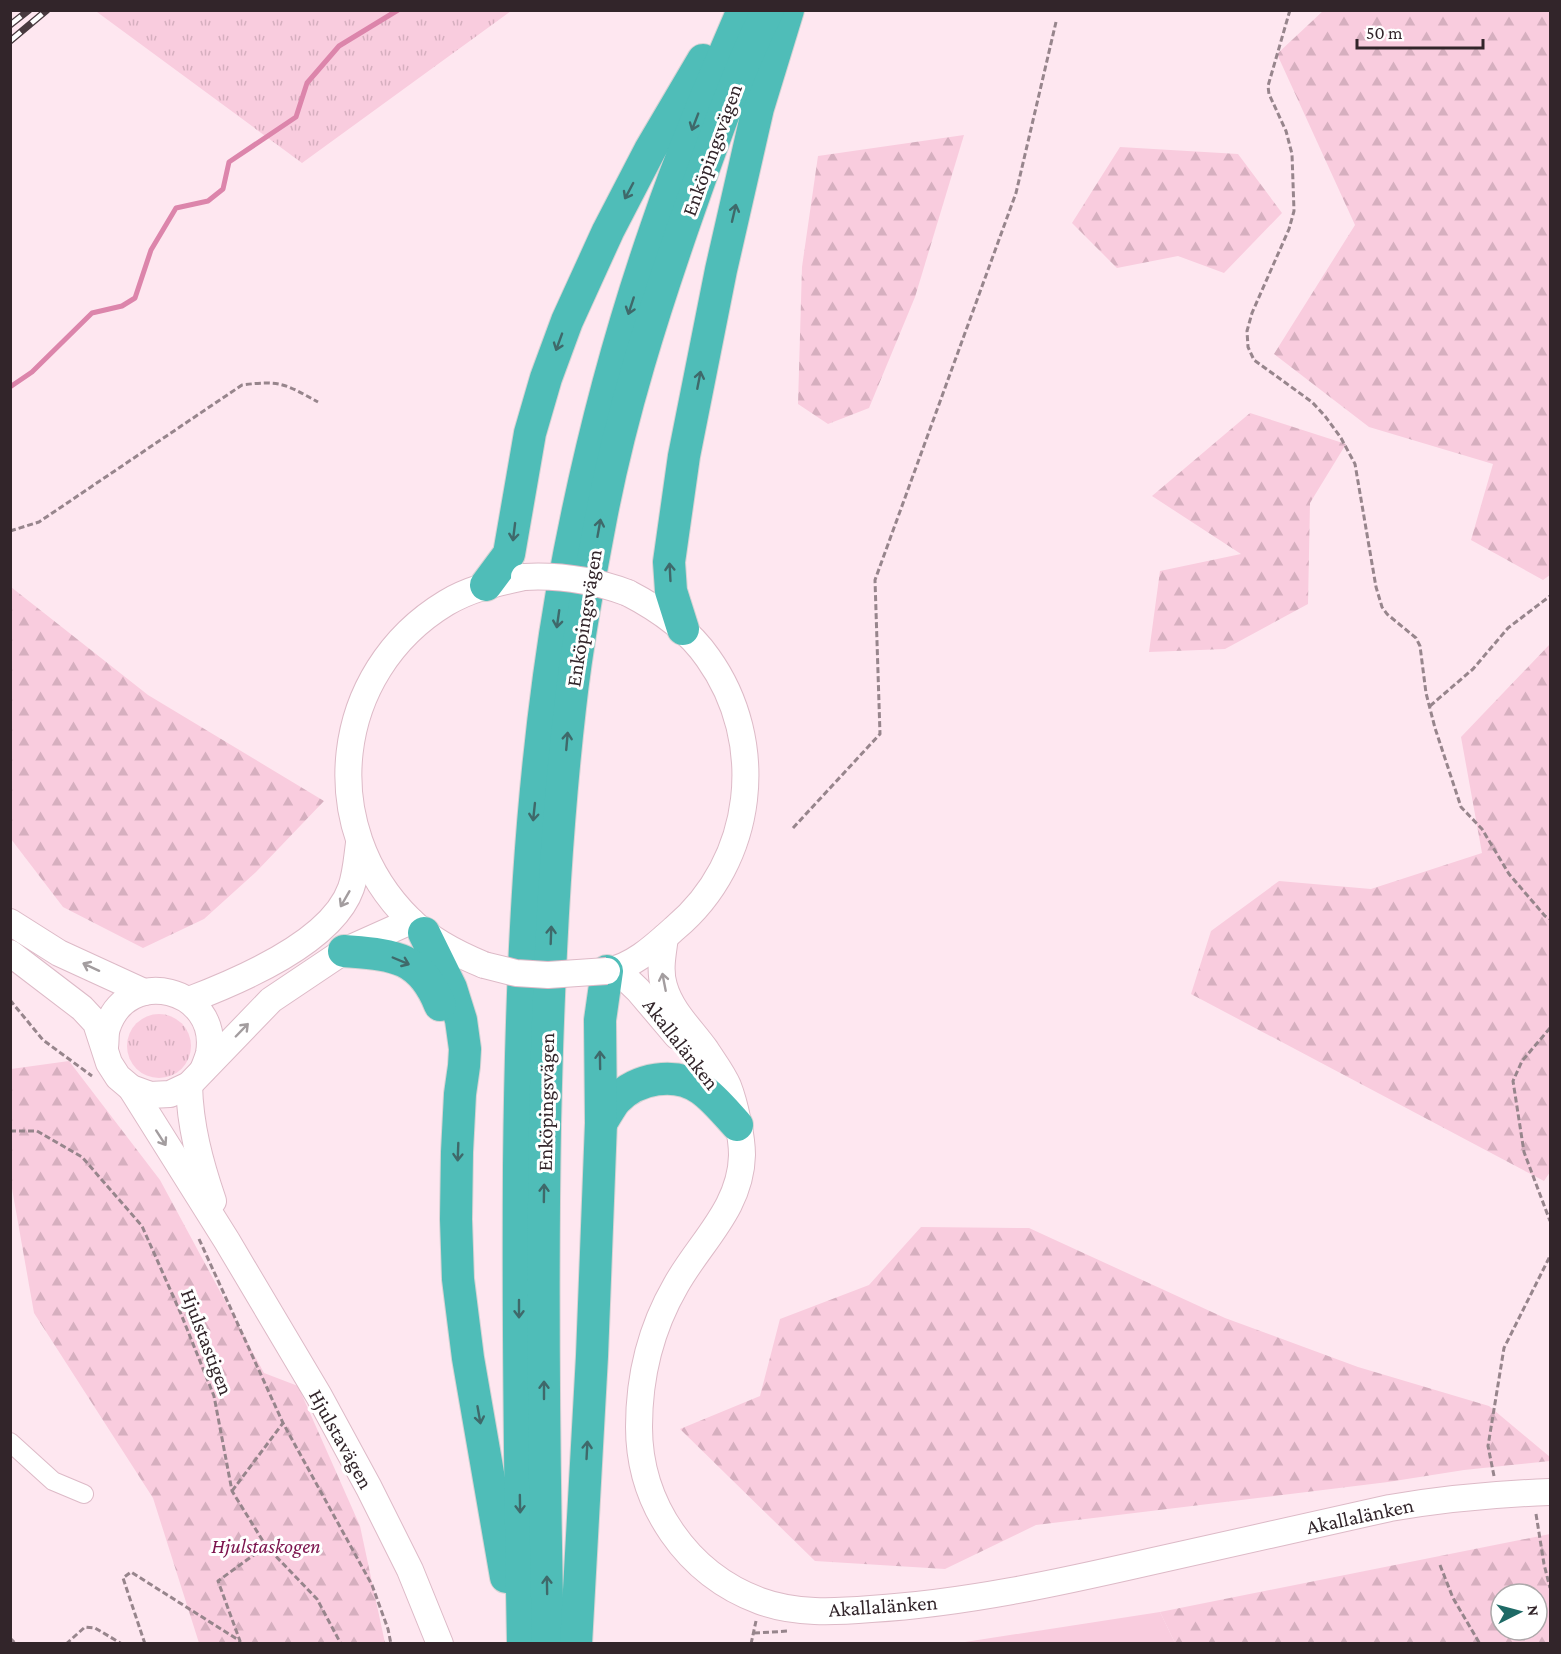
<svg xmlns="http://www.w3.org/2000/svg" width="1561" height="1654" font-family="'Crimson Pro',serif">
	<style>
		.grass { fill: url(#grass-tufts) }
		.forest { fill: url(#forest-firs); fill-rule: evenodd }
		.green { fill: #f9ccde }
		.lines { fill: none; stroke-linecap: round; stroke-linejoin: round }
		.stream { stroke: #dc85ab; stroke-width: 5 }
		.street-casing { stroke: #ddbac7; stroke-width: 20 }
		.secondary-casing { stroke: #ddbac7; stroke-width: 28 }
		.highway-casing { stroke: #d6d3d4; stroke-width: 34 }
		.path { stroke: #97858c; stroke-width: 3; stroke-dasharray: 6 3; stroke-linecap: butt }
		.street { stroke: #fff; stroke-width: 18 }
		.secondary { stroke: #fff; stroke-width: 26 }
		.highway { stroke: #4fbdb8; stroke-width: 32 }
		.rail-casing { stroke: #483a3f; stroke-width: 7 }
		.rail { stroke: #fff; stroke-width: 4.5; stroke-dasharray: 14; stroke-linecap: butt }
		.secondary-bridge-casing { stroke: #ddbac7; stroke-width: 28; stroke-linecap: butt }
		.secondary-bridge { stroke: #fff; stroke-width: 26 }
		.oneway { stroke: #3f696a }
		.oneway2 { stroke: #a39d9f }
		.labels { text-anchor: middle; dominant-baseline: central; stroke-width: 6; stroke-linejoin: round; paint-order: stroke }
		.street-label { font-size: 21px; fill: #32252a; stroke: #fff }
		.park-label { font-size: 21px; font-style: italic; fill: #7c144e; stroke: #fff }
	</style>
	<defs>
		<pattern id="grass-tufts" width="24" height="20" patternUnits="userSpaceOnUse" patternTransform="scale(1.5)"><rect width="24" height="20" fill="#f9ccde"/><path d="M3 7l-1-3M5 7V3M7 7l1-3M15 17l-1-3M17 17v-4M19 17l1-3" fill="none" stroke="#d6afbf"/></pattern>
		<pattern id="forest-firs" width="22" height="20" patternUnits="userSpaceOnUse" patternTransform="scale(1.5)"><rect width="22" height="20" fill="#f9ccde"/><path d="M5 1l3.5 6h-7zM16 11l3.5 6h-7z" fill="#d6afbf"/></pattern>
	</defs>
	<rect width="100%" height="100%" fill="#fee7f0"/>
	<g class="grass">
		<polygon points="98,11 98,10 511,11 302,163 97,12"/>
		<circle cx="159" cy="1046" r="32"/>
	</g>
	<g class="forest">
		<polygon points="1324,10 1550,11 1550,575 1543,580 1471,540 1493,464 1369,427 1274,354 1355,225 1277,54"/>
		<polygon points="964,135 915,297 869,408 828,424 798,404 802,267 818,156"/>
		<polygon points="1120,147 1238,154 1282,213 1224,273 1178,256 1117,268 1072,223"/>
		<polygon points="1250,413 1346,444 1310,503 1308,604 1225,649 1149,652 1160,571 1241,554 1152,496"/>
		<polygon points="11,587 148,695 324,801 256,872 204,919 143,948 63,907 11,839"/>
		<polygon points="1550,644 1550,1172 1544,1181 1191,994 1211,931 1279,881 1371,889 1482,853 1461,737"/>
		<polygon points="69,1061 160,1180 264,1373 298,1386 360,1526 385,1643 199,1643 153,1498 34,1313 11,1183 11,1069"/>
		<polygon points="921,1227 1029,1228 1225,1318 1358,1367 1489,1406 1550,1457 1550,1461 1464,1470 1388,1482 1036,1525 945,1569 815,1561 680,1429 760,1396 780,1319 869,1285"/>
		<path d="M1550,1534V1643H1175L1160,1612ZM1501,1594H1537V1630H1501Z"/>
	</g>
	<polygon class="green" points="1160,1612 1175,1643 888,1643 965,1642"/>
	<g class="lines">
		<polyline class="stream" points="10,387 32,372 92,313 122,306 135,298 151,250 176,208 208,201 223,189 229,162 296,117 307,83 339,46 398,10"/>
		<defs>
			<polyline id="street" points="10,1442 53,1481 84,1494"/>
			<g id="secondary">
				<polyline points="10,922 59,953 144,992"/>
				<path d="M665,937C663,953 659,970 664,986C671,1011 691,1029 706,1050C713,1061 723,1074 728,1086C735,1104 742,1137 742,1155C741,1208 700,1242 676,1285C651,1328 639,1378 639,1427C639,1504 687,1574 760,1601C795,1614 834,1612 871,1609C966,1603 1057,1583 1149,1562C1229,1544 1310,1526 1390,1508C1443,1499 1496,1494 1550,1492"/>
				<polyline points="10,953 82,1008 96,1023 109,1063 118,1077 131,1088 150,1095 170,1094 189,1085 271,1000 344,951 411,921"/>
				<path d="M484,965C457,954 431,941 410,920C315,827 332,672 446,603C471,588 497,583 524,577"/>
				<polyline points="617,970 638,990 677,1036"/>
				<path d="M607,971C633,967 656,945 675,928C755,861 768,742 708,658C688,629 659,609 628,593"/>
				<path d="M189,1000C239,981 332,942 351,888C356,874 357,858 359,843"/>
				<path d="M105,1047C106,1041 105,1034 107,1028C127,965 220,988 209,1053C208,1058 205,1065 203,1070"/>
				<path d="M189,1085C190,1126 200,1163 213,1201"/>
				<polyline points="131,1088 227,1241 319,1396 369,1488 410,1570 440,1644"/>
			</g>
			<g id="highway">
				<polyline points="486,585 509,554 530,433 546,378 567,321 608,231 650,150 703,60"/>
				<polyline points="683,629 671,591 669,562 684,456 721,270 758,108 788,10"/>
				<polyline points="424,933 451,988 461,1020 465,1049 464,1066 460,1094 457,1152 456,1219 458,1279 468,1358 506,1577"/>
				<path d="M344,951C392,955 420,955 440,1005"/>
				<path d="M601,1123C606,1116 610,1107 616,1100C637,1078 675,1071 701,1089C714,1098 726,1113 737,1125"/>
				<path d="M523,1644C520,1485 518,1326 519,1167C521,975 529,782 562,592C584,469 615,346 656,228C681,154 712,82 743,10"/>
				<path d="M548,1644C544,1471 542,1298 545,1125C548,986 554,846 570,708C577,644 589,581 601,518C621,414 653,313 688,213C712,145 736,75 768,10"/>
				<polyline points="576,1644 592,1356 601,1123 600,1020 607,971"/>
			</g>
		</defs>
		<use href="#street" class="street-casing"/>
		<use href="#secondary" class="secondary-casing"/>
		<use href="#highway" class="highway-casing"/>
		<g class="path">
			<polyline points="1290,10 1268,86 1269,94 1286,131 1292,154 1294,211 1289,229 1252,313 1247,331 1248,347 1254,360 1312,402 1325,416 1341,438 1355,464 1376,587 1382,607 1387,614 1416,638 1420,646 1426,693 1435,728 1461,807 1482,829 1509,874 1545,916 1550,919"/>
			<path d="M10,531L39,522L242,385C281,380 285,384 318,402"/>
			<polyline points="1430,706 1473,669 1508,628 1550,596"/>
			<polyline points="793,828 880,734 875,580 1016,193 1056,22"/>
			<polyline points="10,1000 43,1040 92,1076"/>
			<polyline points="1550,1028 1522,1061 1513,1081 1524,1152 1550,1221"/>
			<polyline points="10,1131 37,1131 82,1157 142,1226 181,1314 214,1396 232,1491 266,1546 317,1599 341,1644"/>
			<polyline points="199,1239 283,1423 372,1585 388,1629 391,1644"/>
			<polyline points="1494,1476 1488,1446 1504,1348 1550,1256"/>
			<polyline points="232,1491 283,1423"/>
			<polyline points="1536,1514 1544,1564 1550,1588"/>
			<polyline points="1440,1565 1453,1598 1480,1644"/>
			<polyline points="754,1633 789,1631"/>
			<polyline points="10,1638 16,1644"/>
			<polyline points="66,1644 85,1627 95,1628 122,1644"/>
			<polyline points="145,1644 123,1578 131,1572 240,1641 218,1581 266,1546"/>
			<polyline points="751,1644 756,1621"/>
		</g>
		<use href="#street" class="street"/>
		<use href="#secondary" class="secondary"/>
		<use href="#highway" class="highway"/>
		<defs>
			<g id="rail">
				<polyline points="10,25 29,10"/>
				<polyline points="10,41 47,10"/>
			</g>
		</defs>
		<use href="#rail" class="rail-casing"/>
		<use href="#rail" class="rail"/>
		<defs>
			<g id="secondary-bridge">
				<path d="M524,577C561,575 593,580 628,593"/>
				<polyline points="484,965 516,973 548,975 607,971"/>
			</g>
		</defs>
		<use href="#secondary-bridge" class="secondary-bridge-casing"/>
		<use href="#secondary-bridge" class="secondary-bridge"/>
	</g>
	<defs><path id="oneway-shaft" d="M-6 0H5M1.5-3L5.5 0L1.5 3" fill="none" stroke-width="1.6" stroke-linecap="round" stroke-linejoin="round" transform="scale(1.5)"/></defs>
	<g class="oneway">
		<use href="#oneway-shaft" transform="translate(695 122) rotate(111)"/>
		<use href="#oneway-shaft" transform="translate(629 191) rotate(118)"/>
		<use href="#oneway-shaft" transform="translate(734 213) rotate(-77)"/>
		<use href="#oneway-shaft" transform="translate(631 306) rotate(108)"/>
		<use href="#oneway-shaft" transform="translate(559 342) rotate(110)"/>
		<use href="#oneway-shaft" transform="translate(699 380) rotate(-79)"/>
		<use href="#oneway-shaft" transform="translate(599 528) rotate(-80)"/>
		<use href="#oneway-shaft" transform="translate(514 532) rotate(97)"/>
		<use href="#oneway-shaft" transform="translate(670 572) rotate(-93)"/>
		<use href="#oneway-shaft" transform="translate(558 619) rotate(98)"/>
		<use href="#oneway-shaft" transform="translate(567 741) rotate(-85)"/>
		<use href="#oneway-shaft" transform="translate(534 812) rotate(96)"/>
		<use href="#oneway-shaft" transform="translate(551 935) rotate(-88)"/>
		<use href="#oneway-shaft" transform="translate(401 961) rotate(23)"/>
		<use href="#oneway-shaft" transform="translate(600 1060) rotate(-91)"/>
		<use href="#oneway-shaft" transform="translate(458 1152) rotate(92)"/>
		<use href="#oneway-shaft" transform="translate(544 1193) rotate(-89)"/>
		<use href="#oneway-shaft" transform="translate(519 1309) rotate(90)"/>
		<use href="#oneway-shaft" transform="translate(544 1390) rotate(-90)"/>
		<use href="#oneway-shaft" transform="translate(479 1415) rotate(80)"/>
		<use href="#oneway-shaft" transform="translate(587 1450) rotate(-87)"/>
		<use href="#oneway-shaft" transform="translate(520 1504) rotate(89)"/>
		<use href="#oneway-shaft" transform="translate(547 1585) rotate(-91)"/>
	</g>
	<g class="oneway2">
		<use href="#oneway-shaft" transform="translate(345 899) rotate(120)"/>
		<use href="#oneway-shaft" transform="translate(91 967) rotate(-155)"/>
		<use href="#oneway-shaft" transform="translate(664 982) rotate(-101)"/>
		<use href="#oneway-shaft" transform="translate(242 1030) rotate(-46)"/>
		<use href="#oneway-shaft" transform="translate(161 1138) rotate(57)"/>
	</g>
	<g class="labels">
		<g class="street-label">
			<text transform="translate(712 150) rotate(-70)">Enköpingsvägen</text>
			<text transform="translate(584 618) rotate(-81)">Enköpingsvägen</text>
			<text transform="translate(681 1044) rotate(52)">Akallalänken</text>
			<text transform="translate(546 1102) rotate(-89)">Enköpingsvägen</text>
			<text transform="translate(207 1342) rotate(69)">Hjulstastigen</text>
			<text transform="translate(341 1439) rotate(61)">Hjulstavägen</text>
			<text transform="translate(1360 1516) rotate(-12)">Akallalänken</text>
			<text transform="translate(883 1606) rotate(-4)">Akallalänken</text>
		</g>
		<g class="park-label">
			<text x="266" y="1546">Hjulstaskogen</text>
		</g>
	</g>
	<rect width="1561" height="1654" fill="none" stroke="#32252a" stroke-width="24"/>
	<g transform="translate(1519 1612) rotate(84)"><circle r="28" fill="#ffffff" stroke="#ada8aa" stroke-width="1.5"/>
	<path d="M0-4.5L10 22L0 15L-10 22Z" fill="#1e6a66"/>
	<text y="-9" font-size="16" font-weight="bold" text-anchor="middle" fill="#32252a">N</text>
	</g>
	<path d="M1357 39v9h126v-9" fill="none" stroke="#32252a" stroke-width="3"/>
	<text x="1366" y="39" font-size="18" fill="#32252a" stroke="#ffffff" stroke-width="4.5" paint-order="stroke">50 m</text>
</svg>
